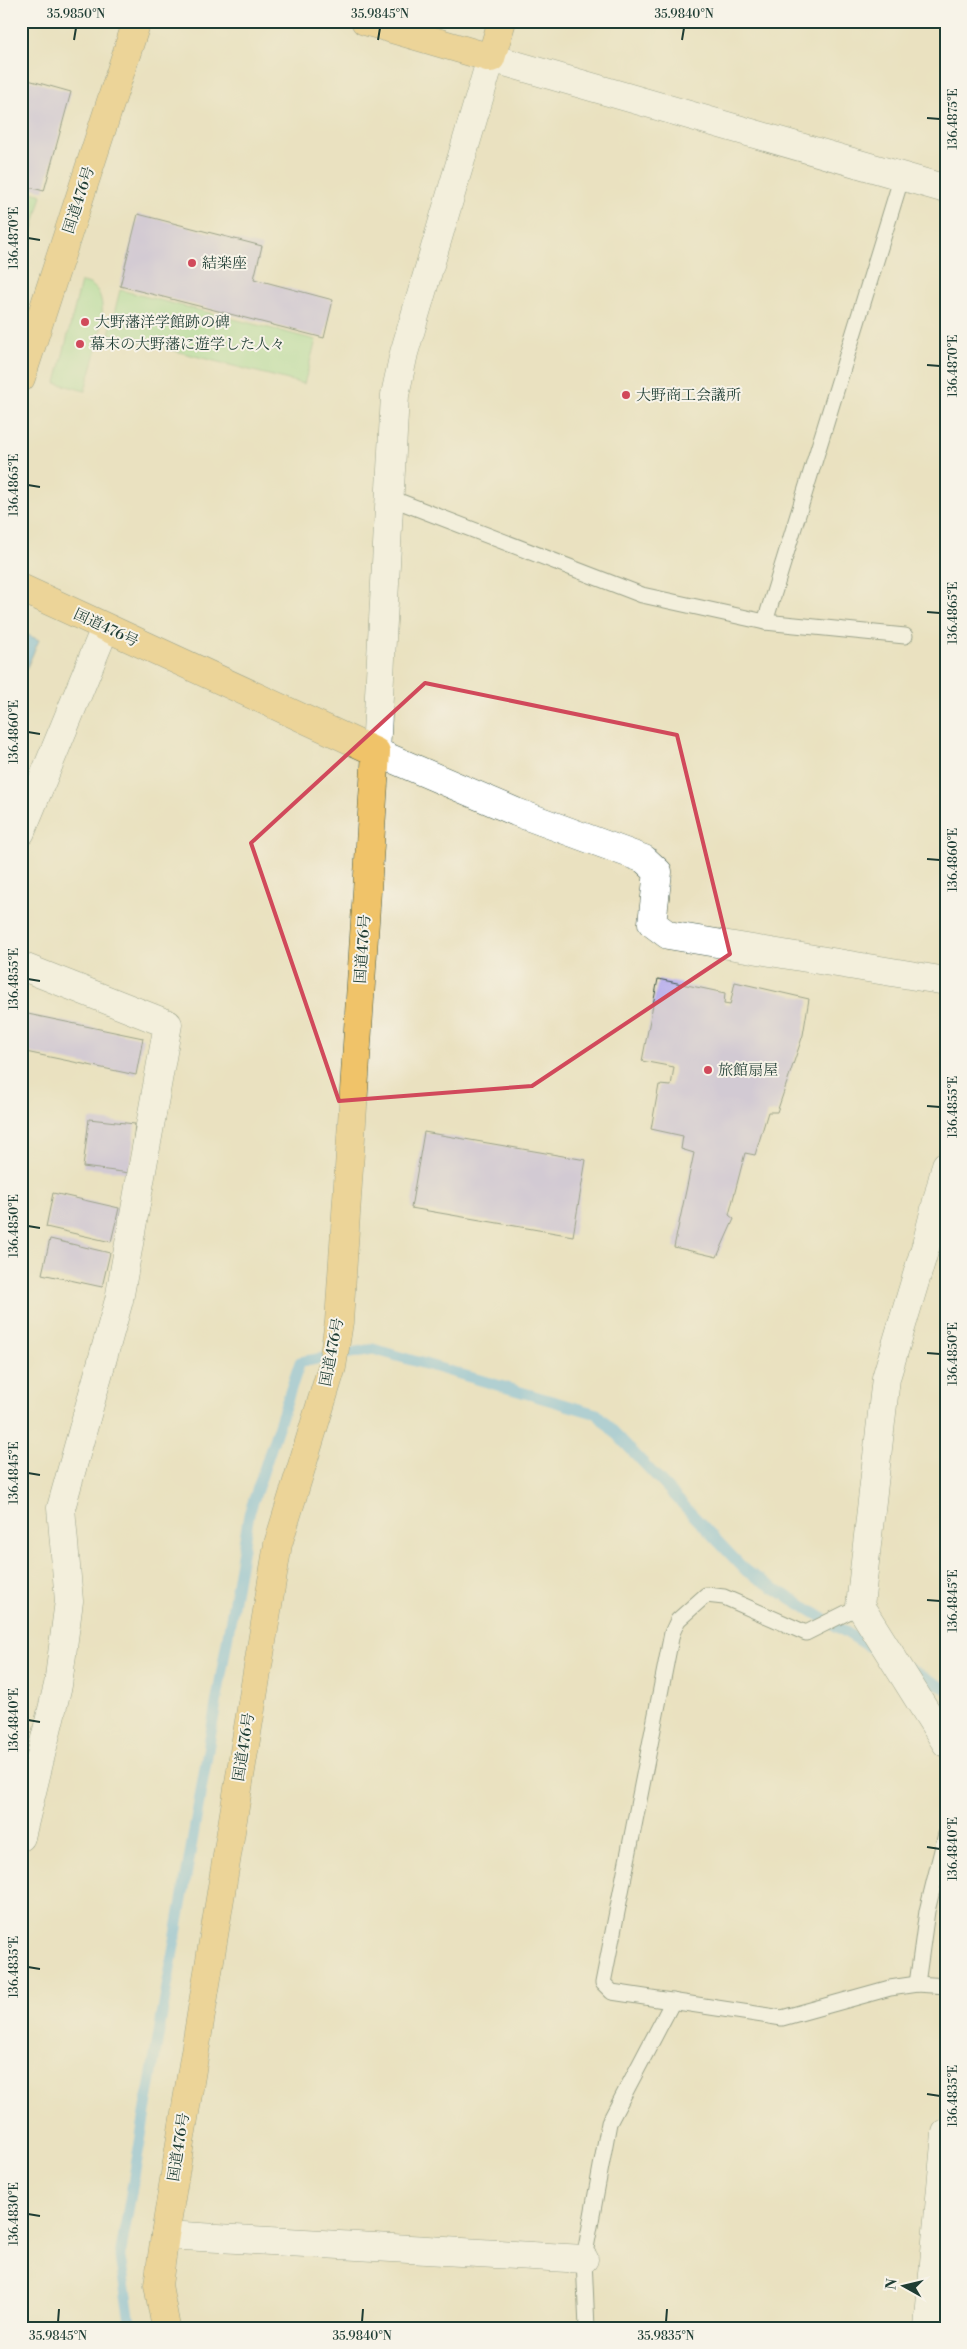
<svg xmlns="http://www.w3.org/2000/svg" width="967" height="2349" font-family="'Libre Bodoni','Noto Serif JP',serif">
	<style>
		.green { fill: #9cde95; stroke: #5e8e64 }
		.water { fill: #6db9e6; stroke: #467b8d }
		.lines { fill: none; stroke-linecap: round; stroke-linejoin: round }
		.stream { stroke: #6db9e6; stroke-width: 11 }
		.building { fill: #b7adec }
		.service-casing { stroke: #3d5649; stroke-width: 17 }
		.minor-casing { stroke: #3d5649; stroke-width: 29 }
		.tertiary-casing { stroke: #3d5649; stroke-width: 29 }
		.trunk-casing { stroke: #3d5649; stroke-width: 29 }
		.service { stroke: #fff; stroke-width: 15 }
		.minor { stroke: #fff; stroke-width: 28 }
		.tertiary { stroke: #fff; stroke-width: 28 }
		.trunk { stroke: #f0c369; stroke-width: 28 }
		.marked { fill: none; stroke: #d1495b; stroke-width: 4; stroke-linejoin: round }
		.ticks { fill: none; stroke: #1f3d34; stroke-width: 2 }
		.poi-dot { fill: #d1495b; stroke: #f7f3e8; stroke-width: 2 }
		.labels { text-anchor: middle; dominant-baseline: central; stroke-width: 4; stroke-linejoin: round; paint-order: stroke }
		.street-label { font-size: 15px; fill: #1f3d34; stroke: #f7f3e8 }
		.poi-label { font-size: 15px; fill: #1f3d34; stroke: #f7f3e8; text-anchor: start }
		.neatline { fill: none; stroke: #1f3d34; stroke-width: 2 }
		.ticks-label { font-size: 12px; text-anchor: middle; fill: #1f3d34 }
	</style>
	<rect width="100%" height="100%" fill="#f7f3e8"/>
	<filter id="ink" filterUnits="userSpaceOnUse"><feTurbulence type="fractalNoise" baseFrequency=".02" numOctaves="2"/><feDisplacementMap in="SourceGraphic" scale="10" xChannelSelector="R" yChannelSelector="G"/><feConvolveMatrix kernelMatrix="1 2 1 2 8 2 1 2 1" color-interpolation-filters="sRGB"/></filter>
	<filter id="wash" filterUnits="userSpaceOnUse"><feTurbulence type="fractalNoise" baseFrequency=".0096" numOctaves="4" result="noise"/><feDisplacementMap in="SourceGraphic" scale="20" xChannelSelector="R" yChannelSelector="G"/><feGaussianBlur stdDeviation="1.12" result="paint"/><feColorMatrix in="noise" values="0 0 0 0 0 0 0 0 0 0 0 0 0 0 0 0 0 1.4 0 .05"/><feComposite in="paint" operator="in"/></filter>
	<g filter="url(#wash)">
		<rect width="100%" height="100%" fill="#eae1c0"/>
		<g class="green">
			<polygon points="21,189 42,195 25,257 21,256"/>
			<path d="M81,282C123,285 91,366 85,391L56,383Z"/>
			<polygon points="120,290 316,340 304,384 109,334"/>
		</g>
		<polygon class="water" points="21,632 39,640 21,681"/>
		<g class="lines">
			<g class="stream">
				<polyline points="906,1667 946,1689"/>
				<polyline points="131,2328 120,2257 249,1514 300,1362 373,1349 597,1414 746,1571 883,1655"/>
			</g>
		</g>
		<g id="blocks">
			<g class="building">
				<polygon points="21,78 71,92 44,191 21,185"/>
				<polygon points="138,214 262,246 254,279 333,300 324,338 120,286"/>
				<polygon points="658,979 725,993 724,1004 730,1005 735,982 809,999 803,1035 777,1112 768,1112 755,1155 745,1153 729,1215 734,1219 717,1257 674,1247 694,1153 681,1149 683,1136 651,1129 659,1085 671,1086 674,1067 642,1061"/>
				<polygon points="23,1013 143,1038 136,1075 21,1051"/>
				<polygon points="89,1119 135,1124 130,1173 83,1167"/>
				<polygon points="424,1132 586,1160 573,1236 411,1208"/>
				<polygon points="53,1193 119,1208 111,1242 46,1227"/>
				<polygon points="50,1239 110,1253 102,1287 42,1274"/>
			</g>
		</g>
	</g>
	<g filter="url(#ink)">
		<use href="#blocks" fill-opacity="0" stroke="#3d5649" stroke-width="1"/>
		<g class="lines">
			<defs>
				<g id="service">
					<polyline points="388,497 642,595 765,622 902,176"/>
					<polyline points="765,622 905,636"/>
					<polyline points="860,1606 806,1633 724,1597 706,1595 678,1620 672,1633 603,1983 612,1992 782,2018 890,1988 917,1984 946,1986"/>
					<polyline points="917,1984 927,1911 946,1834"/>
					<polyline points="587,2328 584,2259 609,2123 673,2001"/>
				</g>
				<g id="minor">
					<polyline points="376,752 516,812 644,859 658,872 652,923 668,935 946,981"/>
					<polyline points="21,832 105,628"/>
					<polyline points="21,966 168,1024 119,1300 61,1508 69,1601 58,1685 21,1837"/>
					<polyline points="946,1165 926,1245 886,1378 860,1606 946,1743"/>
					<polyline points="165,2235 584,2259"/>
					<polyline points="928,2328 946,2133"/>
				</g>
				<polyline id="tertiary" points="376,752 395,395 404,353 491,58 946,189"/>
				<g id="trunk">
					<polyline points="365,21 491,58 502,21"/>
					<polyline points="21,378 137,21"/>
					<polyline points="21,588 376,752 339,1322 332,1367 278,1544 165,2235 158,2285 166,2328"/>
				</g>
			</defs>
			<use href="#service" class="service-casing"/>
			<use href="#minor" class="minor-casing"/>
			<use href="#tertiary" class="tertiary-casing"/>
			<use href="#trunk" class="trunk-casing"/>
			<use href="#service" class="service"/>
			<use href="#minor" class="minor"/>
			<use href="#tertiary" class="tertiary"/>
			<use href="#trunk" class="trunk"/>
		</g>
	</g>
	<path d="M0 0H967V2349H0ZM425,683L677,735L730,954L532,1086L339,1101L251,843Z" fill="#eae1c0" fill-opacity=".55" fill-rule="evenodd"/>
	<path class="marked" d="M425,683L677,735L730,954L532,1086L339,1101L251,843Z"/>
	<path class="ticks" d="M74,40L76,28M378,40L380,28M682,40L684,28M927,118L940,119M28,238L40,240M927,365L940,366M28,485L40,487M927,612L940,613M28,732L40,734M927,859L940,860M28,979L40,981M927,1106L940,1107M28,1226L40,1228M927,1353L940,1354M28,1473L40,1475M927,1600L940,1601M28,1720L40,1722M927,1847L940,1849M28,1967L40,1969M927,2094L940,2096M28,2214L40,2216M58,2322L59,2309M362,2322L363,2309M666,2322L667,2309"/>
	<g class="poi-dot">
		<circle cx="192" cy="263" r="5"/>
		<circle cx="85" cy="322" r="5"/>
		<circle cx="80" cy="344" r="5"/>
		<circle cx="626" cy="395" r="5"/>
		<circle cx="708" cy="1070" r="5"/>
	</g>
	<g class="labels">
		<g class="street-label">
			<text transform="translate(79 200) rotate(-72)">国道476号</text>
			<text transform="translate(106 628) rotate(25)">国道476号</text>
			<text transform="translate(363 949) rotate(-86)">国道476号</text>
			<text transform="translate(332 1352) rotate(-79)">国道476号</text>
			<text transform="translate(244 1747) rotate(-81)">国道476号</text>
			<text transform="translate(179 2147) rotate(-81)">国道476号</text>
		</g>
		<g class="poi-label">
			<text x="202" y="263">結楽座</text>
			<text x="95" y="322">大野藩洋学館跡の碑</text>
			<text x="90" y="344">幕末の大野藩に遊学した人々</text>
			<text x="636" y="395">大野商工会議所</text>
			<text x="718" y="1070">旅館扇屋</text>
		</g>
	</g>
	<rect width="967" height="2349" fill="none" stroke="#f7f3e8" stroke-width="55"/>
	<g transform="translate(904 2286) rotate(278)" stroke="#f7f3e8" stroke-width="4" paint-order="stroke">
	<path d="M0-4L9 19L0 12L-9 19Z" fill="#1f3d34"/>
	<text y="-8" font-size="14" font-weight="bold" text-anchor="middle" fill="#1f3d34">N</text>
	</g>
	<rect x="28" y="28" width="912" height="2294" class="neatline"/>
	<g class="ticks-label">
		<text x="76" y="18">35.9850°N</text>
		<text x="380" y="18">35.9845°N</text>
		<text x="684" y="18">35.9840°N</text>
		<text transform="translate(953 119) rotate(-90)" y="4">136.4875°E</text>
		<text transform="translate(14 238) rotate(-90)" y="4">136.4870°E</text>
		<text transform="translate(953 366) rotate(-90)" y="4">136.4870°E</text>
		<text transform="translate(14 485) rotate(-90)" y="4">136.4865°E</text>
		<text transform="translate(953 613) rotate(-90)" y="4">136.4865°E</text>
		<text transform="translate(14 732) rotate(-90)" y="4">136.4860°E</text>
		<text transform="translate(953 860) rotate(-90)" y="4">136.4860°E</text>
		<text transform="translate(14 979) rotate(-90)" y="4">136.4855°E</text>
		<text transform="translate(953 1107) rotate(-90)" y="4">136.4855°E</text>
		<text transform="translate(14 1226) rotate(-90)" y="4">136.4850°E</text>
		<text transform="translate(953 1354) rotate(-90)" y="4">136.4850°E</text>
		<text transform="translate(14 1473) rotate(-90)" y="4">136.4845°E</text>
		<text transform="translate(953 1601) rotate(-90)" y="4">136.4845°E</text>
		<text transform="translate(14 1720) rotate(-90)" y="4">136.4840°E</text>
		<text transform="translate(953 1849) rotate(-90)" y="4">136.4840°E</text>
		<text transform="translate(14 1967) rotate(-90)" y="4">136.4835°E</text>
		<text transform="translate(953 2096) rotate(-90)" y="4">136.4835°E</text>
		<text transform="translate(14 2214) rotate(-90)" y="4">136.4830°E</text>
		<text x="58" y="2340">35.9845°N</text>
		<text x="362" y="2340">35.9840°N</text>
		<text x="666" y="2340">35.9835°N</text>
	</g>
</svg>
